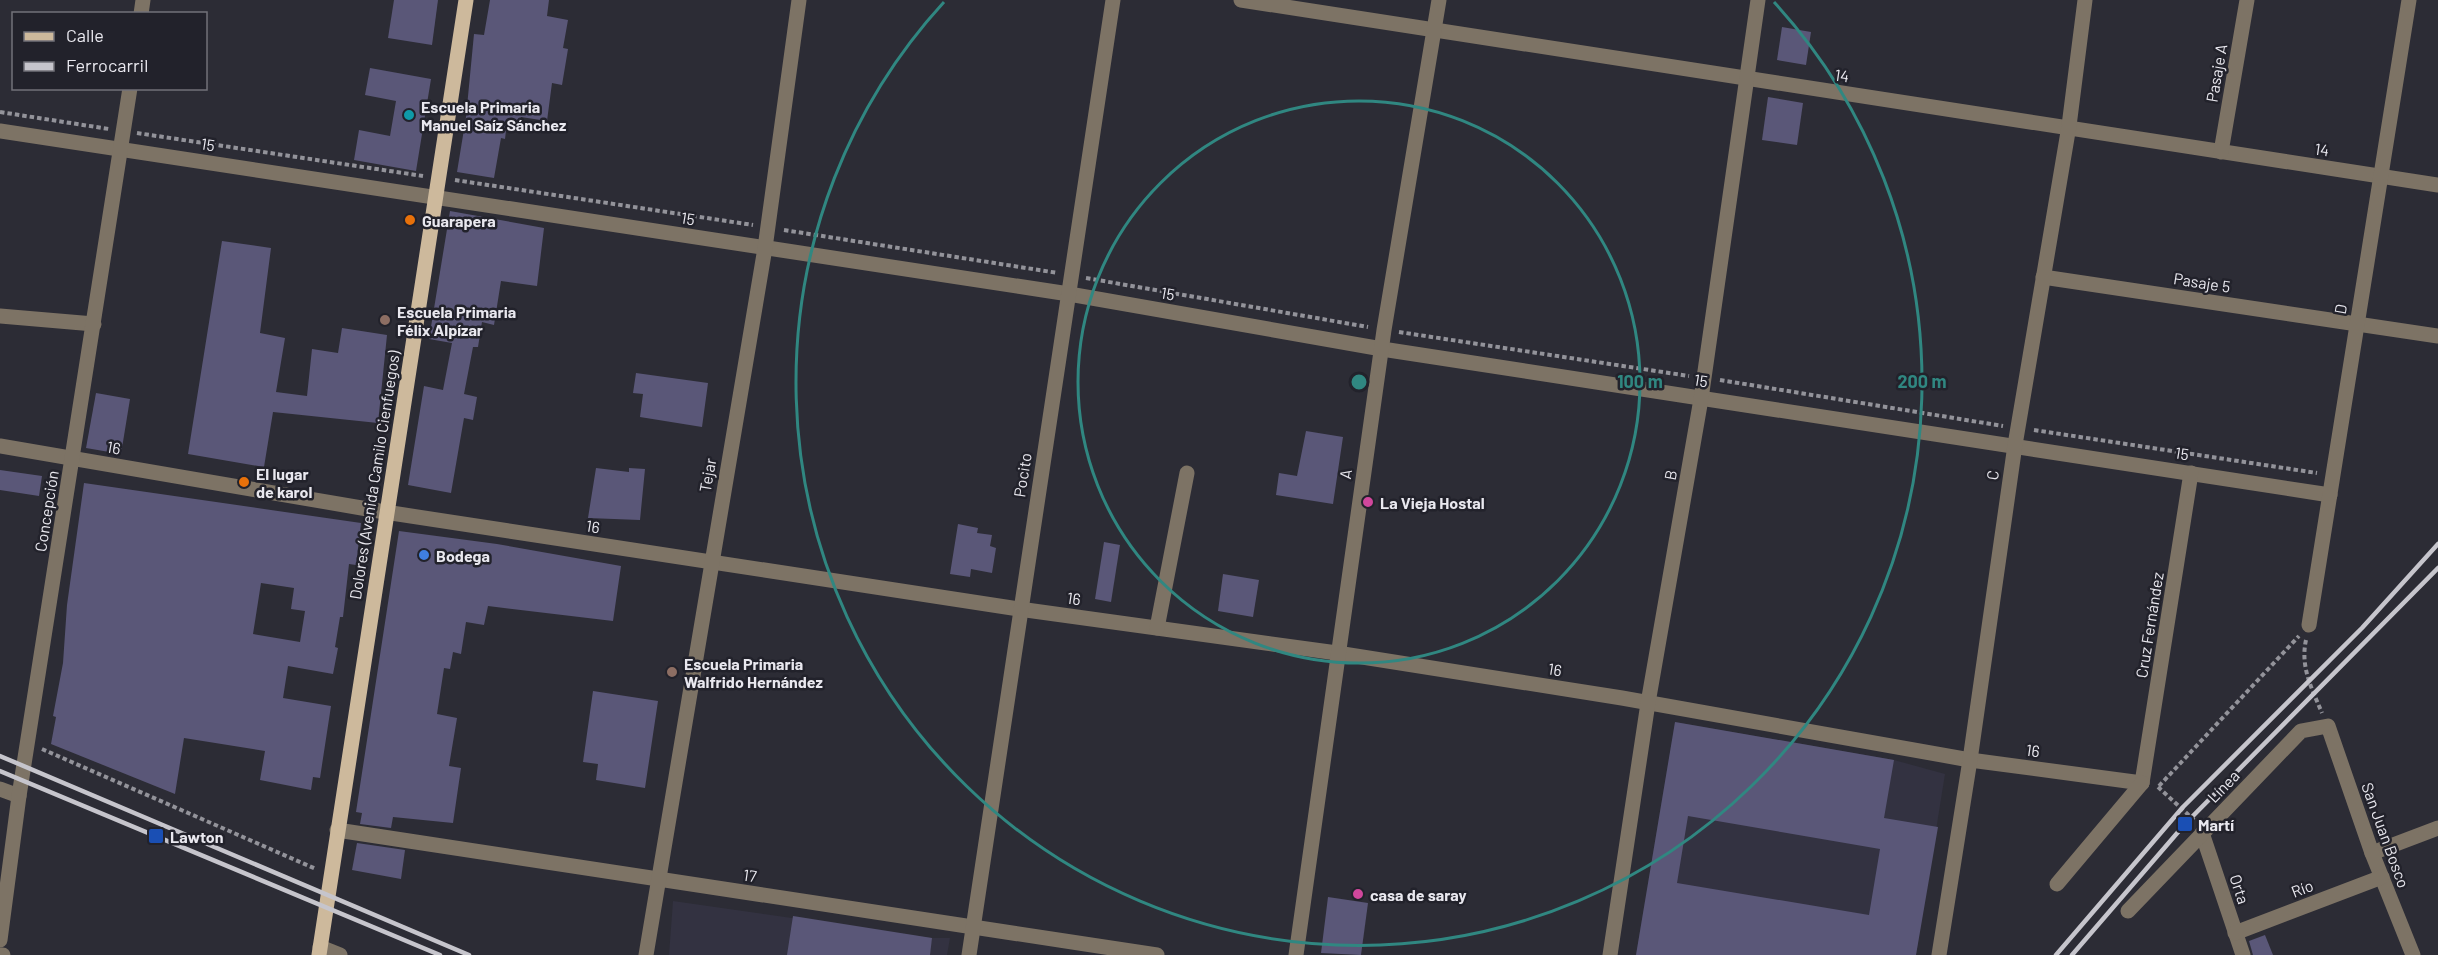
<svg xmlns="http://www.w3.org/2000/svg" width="2438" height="955" font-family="Barlow,sans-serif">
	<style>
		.built { fill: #333241 }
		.building { fill: #5a5778; fill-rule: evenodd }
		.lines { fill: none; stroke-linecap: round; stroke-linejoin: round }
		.path { stroke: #93939a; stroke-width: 4; stroke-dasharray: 4.5 3; stroke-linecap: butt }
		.minor { stroke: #7d7365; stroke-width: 15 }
		.major { stroke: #cdb99c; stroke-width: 15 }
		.rail { stroke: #c6c5cc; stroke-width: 4.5 }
		.ring { fill: none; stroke: #308781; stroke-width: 3 }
		.culture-dot { fill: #0f9aa8; stroke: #22222b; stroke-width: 2 }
		.food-dot { fill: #e8710a; stroke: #22222b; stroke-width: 2 }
		.education-dot { fill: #8d6e63; stroke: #22222b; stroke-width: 2 }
		.hotel-dot { fill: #d1479c; stroke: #22222b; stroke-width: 2 }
		.shop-dot { fill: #3f7fe0; stroke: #22222b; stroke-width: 2 }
		.transit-dot { fill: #1a4fb4; stroke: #22222b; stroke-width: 2 }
		.labels { text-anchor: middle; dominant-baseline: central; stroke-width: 5; stroke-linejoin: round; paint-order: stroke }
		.street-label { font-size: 16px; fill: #e9e8ef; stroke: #22222b }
		.poi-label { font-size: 16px; font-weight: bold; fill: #e9e8ef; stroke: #22222b; text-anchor: start }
		.centre { fill: #308781; stroke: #22222b; stroke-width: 3 }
		.ring-label { font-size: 18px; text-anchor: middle; font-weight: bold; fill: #308781; stroke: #22222b; stroke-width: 5; stroke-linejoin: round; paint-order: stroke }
	</style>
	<rect width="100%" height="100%" fill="#2c2c35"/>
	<g class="built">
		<polygon points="1675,722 1894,760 1945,774 1916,955 1636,955"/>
		<polygon points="673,901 932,938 950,938 947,955 669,955"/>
	</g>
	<g class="building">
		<polygon points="394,0 438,0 432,45 388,38"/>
		<polygon points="490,0 549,0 547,16 568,20 563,48 568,49 562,85 552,83 547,121 521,117 521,124 507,122 505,139 501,138 494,178 457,172 466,117 474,34 484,35"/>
		<polygon points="1782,27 1811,32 1806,65 1777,60"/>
		<polygon points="370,68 431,79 416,171 354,160 359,130 390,136 396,101 365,95"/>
		<polygon points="1768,97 1803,103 1797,145 1762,140"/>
		<polygon points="450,211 544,228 537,286 501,281 494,325 482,322 478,347 473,347 464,394 477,397 473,420 464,418 451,493 408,485 424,386 443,390 452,343 429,339"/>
		<polygon points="222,241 271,248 260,333 285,338 276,392 307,396 312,349 338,353 342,328 387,335 378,423 273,412 264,467 188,454"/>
		<polygon points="636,373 708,383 702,427 640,417 643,394 633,393"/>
		<polygon points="96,393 130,399 121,454 86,448"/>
		<polygon points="1306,431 1343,437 1333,504 1276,495 1279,473 1297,476"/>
		<polygon points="596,468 629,472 629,468 645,469 640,520 588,518"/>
		<polygon points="0,470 42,476 39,496 0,490"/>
		<path d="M84,483L361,523L356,565L349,564L343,617H340L335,647L338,648L333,674L288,666L283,698L331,706L320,778L313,777L311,790L260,780L265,751L184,738L175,794L51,744L56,717L53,716L63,663L67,605ZM261,583L294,588L291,609L305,611L300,642L253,634Z"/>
		<polygon points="958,524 978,528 977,533 992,535 990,546 996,548 992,573 971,569 970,577 950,574"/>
		<polygon points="399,531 497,544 621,566 613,621 488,606 484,625 466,622 461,654 453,652 450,669 444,668 437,714 457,718 449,766 461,768 453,823 393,817 391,828 360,824 362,813 356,812"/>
		<polygon points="1104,542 1120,545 1111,602 1095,599"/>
		<polygon points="1223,574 1259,580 1253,617 1218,611"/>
		<polygon points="593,691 658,701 645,788 596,780 598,764 583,762"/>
		<path d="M1675,722L1894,760L1884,818L1938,827L1916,955H1636ZM1688,816L1880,849L1869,915L1677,883Z"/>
		<polygon points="357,843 405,850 401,879 352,870"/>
		<polygon points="1328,897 1368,903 1361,955 1321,953"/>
		<polygon points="793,916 932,938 930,955 787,955"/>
		<polygon points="2265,935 2273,955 2253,955 2249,941"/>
	</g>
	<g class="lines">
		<g class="path">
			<polyline points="0,112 109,129"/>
			<polyline points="137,133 423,176"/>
			<polyline points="455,180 753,225"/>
			<polyline points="784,230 1058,273"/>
			<polyline points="1086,278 1368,327"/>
			<polyline points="1399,332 1689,376"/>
			<polyline points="1720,380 2003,426"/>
			<polyline points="2034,430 2317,473"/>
			<path d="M2306,640C2300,667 2312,689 2322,713"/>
			<polyline points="42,749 316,869"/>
			<polyline points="2159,786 2299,636"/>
			<polyline points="2158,787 2194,820"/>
		</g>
		<g class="minor">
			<polyline points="1241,0 2438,185"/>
			<polyline points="141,14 143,0"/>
			<polyline points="0,131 1069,294 1382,349 2330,495"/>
			<polyline points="2221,152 2247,0"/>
			<polyline points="2043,277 2438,336"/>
			<polyline points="0,316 94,324"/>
			<polyline points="0,446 385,512 1019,609 1337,653 1622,698 1970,760 2142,783"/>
			<polyline points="2309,625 2409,0"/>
			<polyline points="1157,628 1187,473"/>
			<polyline points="2142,783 2191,473"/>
			<polyline points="0,789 19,796"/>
			<polyline points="337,830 1157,955"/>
			<polyline points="2202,833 2243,955"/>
			<polyline points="2372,853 2438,828"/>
			<polyline points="2057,884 2142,783"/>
			<polyline points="2128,911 2301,731 2328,726 2372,853 2413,955"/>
			<polyline points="2235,933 2382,877"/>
			<polyline points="0,940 19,796 130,88"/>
			<polyline points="320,947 340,955"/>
			<polyline points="0,955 3,955"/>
			<polyline points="646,955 765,248 799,0"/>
			<polyline points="969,955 1113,0"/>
			<polyline points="1296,955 1384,330 1439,0"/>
			<polyline points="1610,955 1648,703 1701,399 1758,0"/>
			<polyline points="1939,955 1970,760 2015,445 2069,126 2085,0"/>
		</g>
		<polyline class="major" points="319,955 466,0"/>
		<g class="rail">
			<polyline points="0,756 469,955"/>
			<polyline points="0,771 440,955"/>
			<polyline points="2056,955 2183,807 2362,628 2438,544"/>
			<polyline points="2072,955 2185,824 2438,568"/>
		</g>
	</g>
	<g class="ring">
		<circle cx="1359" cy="382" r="281"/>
		<path d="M1774 2A563 563 0 1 1 944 2"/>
	</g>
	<circle class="culture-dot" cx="409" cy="115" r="6"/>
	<g class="food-dot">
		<circle cx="410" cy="220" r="6"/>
		<circle cx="244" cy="482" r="6"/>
	</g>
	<g class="education-dot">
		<circle cx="385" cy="320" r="6"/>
		<circle cx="672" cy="672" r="6"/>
	</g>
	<g class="hotel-dot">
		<circle cx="1368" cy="502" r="6"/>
		<circle cx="1358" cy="894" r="6"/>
	</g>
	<circle class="shop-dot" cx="424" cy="555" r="6"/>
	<g class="transit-dot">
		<rect x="2177" y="816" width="16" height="16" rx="3"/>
		<rect x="148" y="828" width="16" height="16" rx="3"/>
	</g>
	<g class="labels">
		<g class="street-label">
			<text transform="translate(2216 73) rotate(-80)">Pasaje A</text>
			<text transform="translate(1842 75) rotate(8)">14</text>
			<text transform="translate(208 144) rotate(9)">15</text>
			<text transform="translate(2322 149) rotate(8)">14</text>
			<text transform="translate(688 218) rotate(9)">15</text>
			<text transform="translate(2202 282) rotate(9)">Pasaje 5</text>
			<text transform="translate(1168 293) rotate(10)">15</text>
			<text transform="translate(2340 309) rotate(-80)">D</text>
			<text transform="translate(1701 380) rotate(9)">15</text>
			<text transform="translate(114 447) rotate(10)">16</text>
			<text transform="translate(2182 453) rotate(9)">15</text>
			<text transform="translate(1345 474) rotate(-82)">A</text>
			<text transform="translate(374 475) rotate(-81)">Dolores (Avenida Camilo Cienfuegos)</text>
			<text transform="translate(707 475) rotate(-80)">Tejar</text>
			<text transform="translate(1022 475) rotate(-81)">Pocito</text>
			<text transform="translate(1670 475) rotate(-80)">B</text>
			<text transform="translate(1992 475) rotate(-82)">C</text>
			<text transform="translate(46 511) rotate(-81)">Concepción</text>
			<text transform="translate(593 526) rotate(9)">16</text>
			<text transform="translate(1074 598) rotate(8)">16</text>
			<text transform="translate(2149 625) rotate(-81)">Cruz Fernández</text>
			<text transform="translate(1555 669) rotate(9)">16</text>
			<text transform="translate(2033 750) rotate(8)">16</text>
			<text transform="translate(2223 786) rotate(-46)">Línea</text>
			<text transform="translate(2386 835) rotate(70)">San Juan Bosco</text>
			<text transform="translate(750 875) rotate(8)">17</text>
			<text transform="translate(2302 888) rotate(-21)">Río</text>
			<text transform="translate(2240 889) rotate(72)">Orta</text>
		</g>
		<g class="poi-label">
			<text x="421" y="106">Escuela Primaria<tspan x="421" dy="18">Manuel Saíz Sánchez</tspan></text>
			<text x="422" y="220">Guarapera</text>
			<text x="397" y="311">Escuela Primaria<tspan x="397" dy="18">Félix Alpízar</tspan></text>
			<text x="256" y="473">El lugar<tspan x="256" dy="18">de karol</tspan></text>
			<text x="1380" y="502">La Vieja Hostal</text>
			<text x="436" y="555">Bodega</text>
			<text x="684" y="663">Escuela Primaria<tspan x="684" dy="18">Walfrido Hernández</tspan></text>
			<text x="2198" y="824">Martí</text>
			<text x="170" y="836">Lawton</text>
			<text x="1370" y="894">casa de saray</text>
		</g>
	</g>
	<circle cx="1359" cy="382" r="9" class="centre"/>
	<g class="ring-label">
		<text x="1640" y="388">100 m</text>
		<text x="1922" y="388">200 m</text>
	</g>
	<rect x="12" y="12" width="195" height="78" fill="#22222b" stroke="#727179" stroke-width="1.5"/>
	<rect x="24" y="32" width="30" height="9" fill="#cdb99c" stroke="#727179" stroke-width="1.5"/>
	<text x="66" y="42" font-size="18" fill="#e9e8ef">Calle</text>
	<rect x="24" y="62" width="30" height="9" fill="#c6c5cc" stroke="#727179" stroke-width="1.5"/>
	<text x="66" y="72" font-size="18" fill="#e9e8ef">Ferrocarril</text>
</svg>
